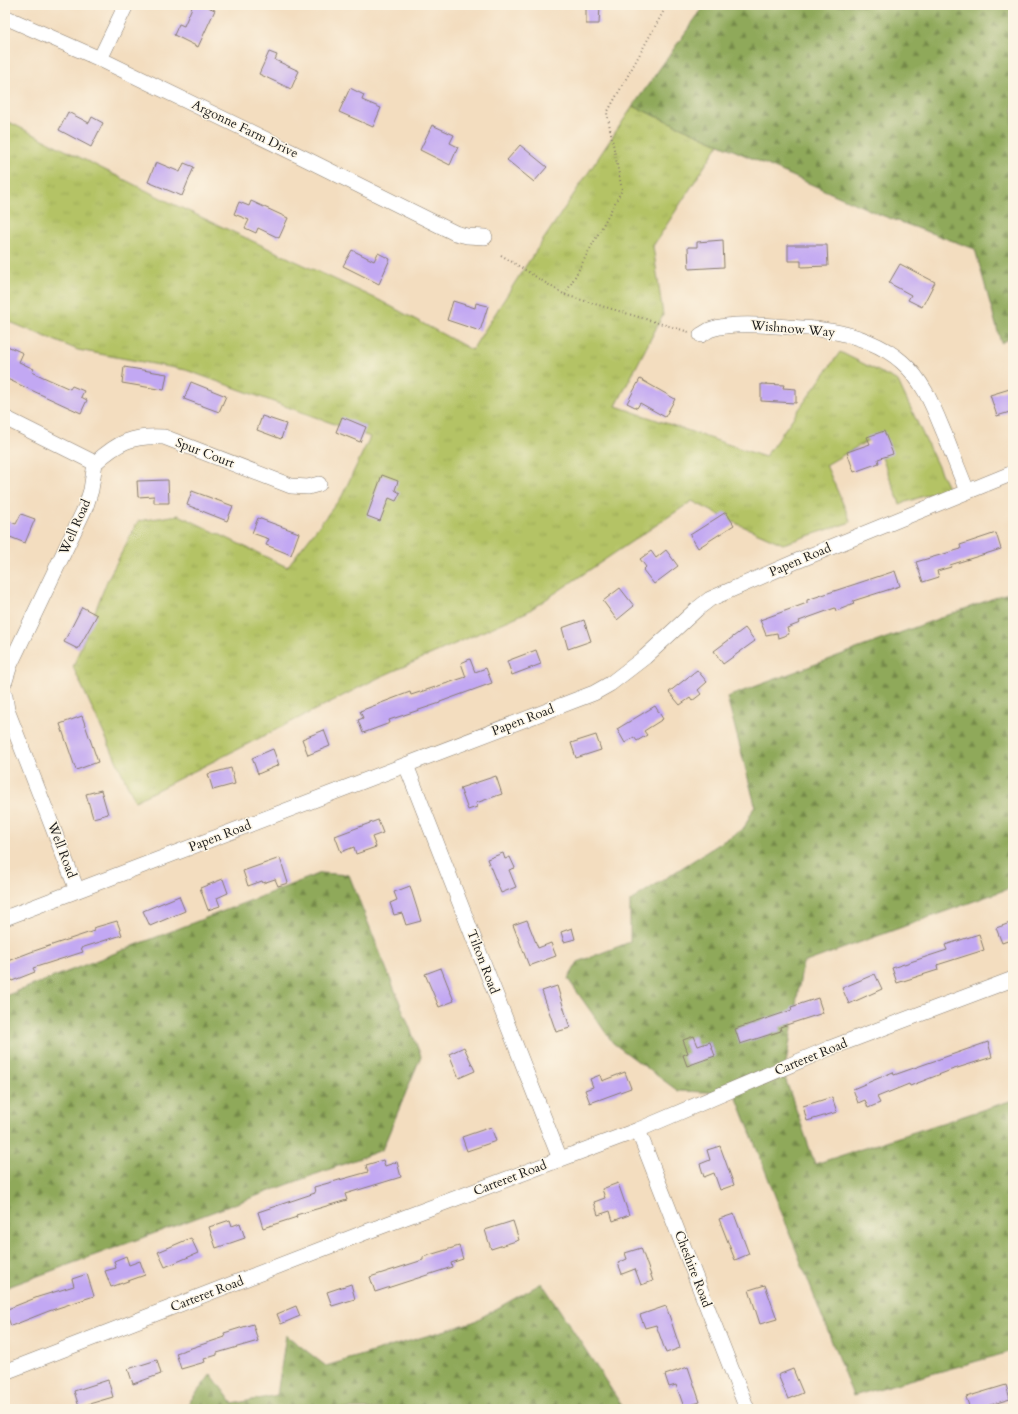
<svg xmlns="http://www.w3.org/2000/svg" width="1018" height="1414" font-family="Cardo,serif">
	<style>
		.grass { fill: url(#grass-tufts); stroke: #687040 }
		.forest { fill: url(#forest-firs); stroke: #56623b }
		.building { fill: #c2a8f3 }
		.lines { fill: none; stroke-linecap: round; stroke-linejoin: round }
		.minor-casing { stroke: #887c6e; stroke-width: 16 }
		.path { stroke: #887c6e; stroke-width: 2; stroke-dasharray: 1 3; stroke-linecap: butt }
		.minor { stroke: #fff; stroke-width: 15 }
		.labels { text-anchor: middle; dominant-baseline: central; stroke-width: 3; stroke-linejoin: round; paint-order: stroke }
		.street-label { font-size: 13px; fill: #1c1c1c; stroke: #fcf5e5 }
	</style>
	<defs>
		<pattern id="grass-tufts" width="24" height="20" patternUnits="userSpaceOnUse"><rect width="24" height="20" fill="#b4c365"/><path d="M3 7l-1-3M5 7V3M7 7l1-3M15 17l-1-3M17 17v-4M19 17l1-3" fill="none" stroke="#9aa757"/></pattern>
		<pattern id="forest-firs" width="22" height="20" patternUnits="userSpaceOnUse"><rect width="22" height="20" fill="#8fa95a"/><path d="M5 1l3.5 6h-7zM16 11l3.5 6h-7z" fill="#74894a"/></pattern>
	</defs>
	<rect width="100%" height="100%" fill="#fcf5e5"/>
	<filter id="ink" filterUnits="userSpaceOnUse"><feTurbulence type="fractalNoise" baseFrequency=".025" numOctaves="2"/><feDisplacementMap in="SourceGraphic" scale="8" xChannelSelector="R" yChannelSelector="G"/><feConvolveMatrix kernelMatrix="1 2 1 2 8 2 1 2 1" color-interpolation-filters="sRGB"/></filter>
	<filter id="wash" filterUnits="userSpaceOnUse"><feTurbulence type="fractalNoise" baseFrequency=".012" numOctaves="4" result="noise"/><feDisplacementMap in="SourceGraphic" scale="16" xChannelSelector="R" yChannelSelector="G"/><feGaussianBlur stdDeviation="0.9" result="paint"/><feColorMatrix in="noise" values="0 0 0 0 0 0 0 0 0 0 0 0 0 0 0 0 0 1.4 0 .05"/><feComposite in="paint" operator="in"/></filter>
	<g filter="url(#wash)">
		<rect width="100%" height="100%" fill="#f3ddbf"/>
		<polygon class="grass" points="633,106 719,144 653,246 663,315 616,406 765,457 840,352 898,381 948,488 900,504 874,437 826,465 851,522 783,544 731,521 692,501 527,612 380,677 135,801 73,667 107,581 138,521 179,515 287,567 342,496 370,437 186,370 78,350 5,320 5,120 171,203 379,300 472,350 521,273"/>
		<g class="forest">
			<polygon points="705,5 1013,5 1013,336 1001,343 975,249 881,215 633,106"/>
			<polygon points="1013,591 1013,887 803,963 784,1075 815,1164 1013,1100 1013,1351 853,1396 735,1093 678,1091 613,1043 568,979 578,962 630,942 630,901 744,828 755,805 727,697"/>
			<polygon points="321,873 349,875 421,1056 382,1150 5,1288 5,996"/>
			<polygon points="542,1283 624,1409 184,1409 211,1374 233,1404 277,1395 286,1335 326,1366 473,1322"/>
		</g>
		<g id="blocks">
			<g class="building">
				<polygon points="193,5 203,5 215,10 198,47 174,35 179,24 184,26"/>
				<polygon points="586,5 600,5 599,24 586,24"/>
				<polygon points="269,52 277,55 275,60 299,71 291,89 259,74"/>
				<polygon points="350,88 364,95 362,100 381,108 373,127 339,112"/>
				<polygon points="68,112 89,123 92,117 103,123 91,147 59,130"/>
				<polygon points="432,125 454,135 450,143 458,147 450,165 420,150"/>
				<polygon points="520,145 547,167 534,182 507,160"/>
				<polygon points="156,162 180,172 184,163 194,167 182,196 148,182"/>
				<polygon points="251,201 288,218 279,238 258,228 256,233 245,228 249,220 234,214 239,202 249,206"/>
				<polygon points="723,240 724,267 689,269 688,247 697,247 697,242"/>
				<polygon points="788,245 827,245 828,266 801,267 801,261 788,261"/>
				<polygon points="352,250 374,261 378,253 390,259 379,284 343,266"/>
				<polygon points="900,264 935,282 922,307 908,300 911,295 889,283"/>
				<polygon points="453,301 475,308 476,303 488,306 480,331 447,320"/>
				<polygon points="5,345 23,353 19,362 34,369 32,372 70,389 72,386 84,391 81,397 87,400 81,413 5,378"/>
				<polygon points="124,367 167,374 164,390 122,383"/>
				<polygon points="640,379 675,399 665,417 640,403 637,408 627,403"/>
				<polygon points="191,382 226,396 219,412 184,399"/>
				<polygon points="761,384 784,385 783,388 796,389 796,403 761,401"/>
				<polygon points="1013,388 1013,411 997,416 990,395"/>
				<polygon points="262,416 286,424 281,439 257,430"/>
				<polygon points="342,417 366,427 360,442 336,432"/>
				<polygon points="884,431 893,454 878,459 879,463 854,472 847,452 870,444 867,437"/>
				<polygon points="382,475 398,481 395,490 400,493 396,501 389,498 380,521 367,516"/>
				<polygon points="168,480 169,503 154,503 154,496 138,497 137,481"/>
				<polygon points="192,491 233,506 227,521 187,505"/>
				<polygon points="726,512 734,525 698,548 690,535"/>
				<polygon points="21,514 35,519 25,543 5,535 5,520 16,524"/>
				<polygon points="258,518 299,533 291,555 266,545 269,539 252,533"/>
				<polygon points="996,533 1001,549 950,565 951,567 937,571 939,577 923,582 916,562 961,549 960,545"/>
				<polygon points="666,550 678,566 654,584 643,570 646,567 640,559 651,551 656,558"/>
				<polygon points="895,571 900,586 853,601 854,604 836,611 835,608 799,621 800,623 787,628 789,634 778,638 777,633 766,635 760,620 807,603 807,600"/>
				<polygon points="620,588 634,606 617,620 603,601"/>
				<polygon points="82,607 97,615 78,649 64,642"/>
				<polygon points="584,620 591,641 568,649 562,628"/>
				<polygon points="745,628 755,641 723,664 714,651"/>
				<polygon points="536,650 541,664 512,675 507,661"/>
				<polygon points="470,659 475,672 486,668 492,683 440,702 440,703 389,720 390,723 363,733 358,720 363,718 360,711 410,692 411,695 466,677 461,663"/>
				<polygon points="697,670 707,682 698,690 701,694 692,701 690,698 680,705 669,692"/>
				<polygon points="655,706 663,719 644,731 647,735 637,741 634,737 625,743 617,729"/>
				<polygon points="82,716 98,762 76,770 60,724"/>
				<polygon points="324,730 330,746 308,755 302,739"/>
				<polygon points="596,735 601,750 576,758 571,743"/>
				<polygon points="273,749 279,765 258,774 252,758"/>
				<polygon points="231,768 235,784 213,790 208,774"/>
				<polygon points="496,776 502,794 476,803 477,807 468,810 460,788"/>
				<polygon points="101,790 108,814 93,818 86,794"/>
				<polygon points="378,820 383,833 372,837 376,847 356,854 354,847 341,852 335,836"/>
				<polygon points="503,853 505,859 510,857 515,868 509,870 516,887 501,893 487,859"/>
				<polygon points="280,858 288,883 278,886 275,879 263,883 262,881 248,886 243,871"/>
				<polygon points="223,879 228,893 217,898 220,906 208,910 200,888"/>
				<polygon points="410,886 421,921 406,925 402,913 394,915 390,903 397,900 394,892"/>
				<polygon points="179,896 185,911 150,926 143,911"/>
				<polygon points="527,920 538,948 551,943 556,956 529,966 513,925"/>
				<polygon points="117,921 122,935 81,948 83,952 33,968 35,972 12,981 9,974 5,976 5,962 31,952 94,931 93,928"/>
				<polygon points="1013,922 1013,939 1002,943 996,928"/>
				<polygon points="572,928 575,939 564,942 561,932"/>
				<polygon points="979,934 984,950 937,965 938,970 897,983 892,968 947,950 945,945"/>
				<polygon points="441,968 454,1001 439,1007 425,974"/>
				<polygon points="875,974 882,989 849,1004 842,988"/>
				<polygon points="557,986 570,1028 556,1032 542,991"/>
				<polygon points="818,998 823,1013 780,1027 781,1031 740,1044 735,1029 792,1010 791,1007"/>
				<polygon points="694,1036 698,1046 710,1042 715,1056 687,1066 683,1055 688,1053 683,1040"/>
				<polygon points="988,1042 992,1057 951,1070 910,1086 909,1084 877,1097 880,1103 868,1108 865,1100 858,1103 853,1089 893,1072 894,1075"/>
				<polygon points="464,1047 475,1071 459,1078 449,1054"/>
				<polygon points="625,1072 631,1088 590,1103 585,1090 593,1087 590,1079 600,1075 602,1081"/>
				<polygon points="832,1097 837,1112 807,1121 803,1106"/>
				<polygon points="491,1127 496,1141 467,1151 462,1137"/>
				<polygon points="720,1146 734,1185 720,1190 714,1173 704,1177 700,1164 710,1160 707,1150"/>
				<polygon points="383,1160 385,1166 397,1162 401,1177 345,1194 347,1200 296,1215 297,1217 263,1228 258,1212 315,1193 314,1187 368,1172 366,1165"/>
				<polygon points="618,1183 629,1215 613,1221 610,1211 598,1215 594,1202 605,1198 602,1189"/>
				<polygon points="734,1214 749,1254 735,1260 719,1219"/>
				<polygon points="230,1220 232,1226 240,1223 245,1238 216,1248 209,1227"/>
				<polygon points="513,1221 519,1240 491,1249 485,1230"/>
				<polygon points="191,1238 198,1253 165,1267 158,1252"/>
				<polygon points="459,1246 463,1259 451,1263 452,1267 375,1292 370,1277 423,1260 423,1257"/>
				<polygon points="641,1248 653,1281 641,1285 635,1269 622,1274 618,1263 627,1259 625,1253"/>
				<polygon points="126,1256 129,1265 140,1261 145,1275 111,1287 105,1271 116,1268 114,1261"/>
				<polygon points="87,1274 94,1296 49,1311 11,1326 5,1310 38,1297 74,1286 72,1279"/>
				<polygon points="351,1284 355,1299 332,1306 327,1292"/>
				<polygon points="765,1285 777,1319 760,1324 749,1290"/>
				<polygon points="296,1306 300,1316 281,1324 277,1314"/>
				<polygon points="666,1306 680,1348 666,1353 656,1325 645,1328 640,1315"/>
				<polygon points="253,1324 258,1341 217,1353 217,1355 204,1359 205,1362 181,1369 176,1353 225,1337 224,1333"/>
				<polygon points="157,1360 161,1374 133,1384 128,1369"/>
				<polygon points="688,1367 700,1402 684,1407 676,1385 669,1387 665,1375"/>
				<polygon points="793,1369 803,1393 788,1399 778,1375"/>
				<polygon points="108,1380 113,1397 79,1407 74,1391"/>
				<polygon points="1006,1385 1010,1399 977,1409 970,1409 966,1397"/>
			</g>
		</g>
	</g>
	<g filter="url(#ink)">
		<use href="#blocks" fill-opacity="0" stroke="#887c6e" stroke-width="1"/>
		<g class="lines">
			<defs>
				<g id="minor">
					<polyline points="5,17 100,59 302,157 455,233 467,236 485,237"/>
					<polyline points="100,59 126,5"/>
					<path d="M701,335C705,333 708,330 712,329C731,322 767,325 788,327C802,328 816,328 830,331C855,335 883,345 902,362C924,381 934,409 945,435C952,454 960,473 967,491"/>
					<polyline points="5,418 95,463 91,490 86,506 10,665 5,681"/>
					<path d="M95,463C118,442 133,435 164,437L291,486L308,487L319,484"/>
					<polyline points="5,696 7,710 77,890"/>
					<polyline points="406,765 560,1159"/>
					<polyline points="5,918 594,693 610,684 645,657 697,609 710,599 797,561 1013,473"/>
					<polyline points="638,1130 747,1409"/>
					<polyline points="5,1372 366,1232 638,1130 830,1048 1013,979"/>
				</g>
			</defs>
			<use href="#minor" class="minor-casing"/>
			<g class="path">
				<polyline points="501,255 565,295 622,190 607,113 667,5"/>
				<polyline points="565,295 689,332"/>
			</g>
			<use href="#minor" class="minor"/>
		</g>
	</g>
	<g class="labels">
		<g class="street-label">
			<text transform="translate(245 129) rotate(26)">Argonne Farm Drive</text>
			<text transform="translate(793 329) rotate(5)">Wishnow Way</text>
			<text transform="translate(205 453) rotate(21)">Spur Court</text>
			<text transform="translate(75 527) rotate(-66)">Well Road</text>
			<text transform="translate(800 560) rotate(-23)">Papen Road</text>
			<text transform="translate(523 720) rotate(-21)">Papen Road</text>
			<text transform="translate(220 836) rotate(-21)">Papen Road</text>
			<text transform="translate(62 850) rotate(69)">Well Road</text>
			<text transform="translate(483 962) rotate(69)">Tilton Road</text>
			<text transform="translate(811 1057) rotate(-22)">Carteret Road</text>
			<text transform="translate(510 1178) rotate(-21)">Carteret Road</text>
			<text transform="translate(693 1269) rotate(69)">Cheshire Road</text>
			<text transform="translate(207 1294) rotate(-21)">Carteret Road</text>
		</g>
	</g>
	<rect width="1018" height="1414" fill="none" stroke="#fcf5e5" stroke-width="20"/>
</svg>
